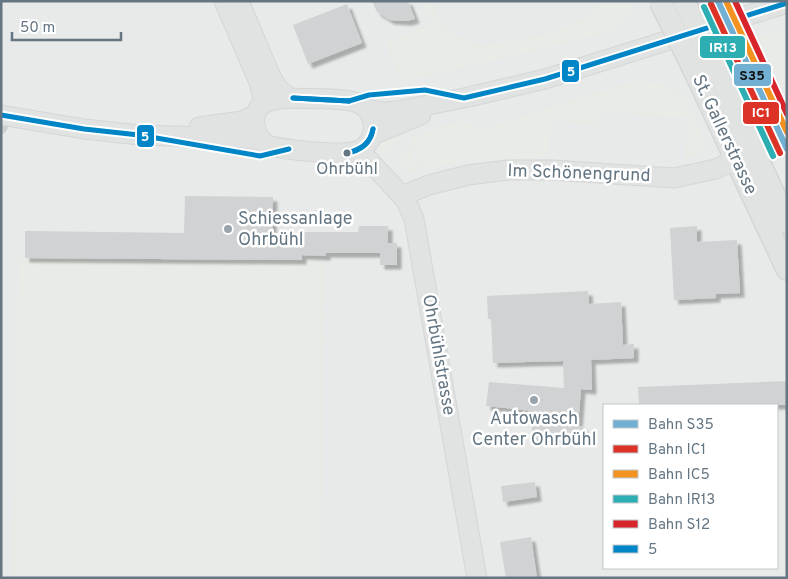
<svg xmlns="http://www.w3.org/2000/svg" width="788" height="579" font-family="Overpass,sans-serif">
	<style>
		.built { fill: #e8e9e9; fill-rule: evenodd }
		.green { fill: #e8ebe6 }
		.building { fill: #d0d2d3; filter: url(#shadow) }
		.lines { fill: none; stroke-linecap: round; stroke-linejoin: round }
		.secondary-casing { stroke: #d5d6d7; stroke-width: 21 }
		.primary-casing { stroke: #d5d6d7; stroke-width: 24 }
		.street { stroke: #cecfd0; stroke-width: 12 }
		.secondary { stroke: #e1e2e2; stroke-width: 19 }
		.primary { stroke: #e1e2e2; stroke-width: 21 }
		.primary-bridge-casing { stroke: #d5d6d7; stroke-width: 24; stroke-linecap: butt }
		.primary-bridge { stroke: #e1e2e2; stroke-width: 21 }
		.bus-1-casing { stroke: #fff; stroke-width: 9 }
		.bus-1 { stroke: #0086c6; stroke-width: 5 }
		.rail-1-casing { stroke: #fff; stroke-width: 10 }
		.rail-2-casing { stroke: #fff; stroke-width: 10 }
		.rail-3-casing { stroke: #fff; stroke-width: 10 }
		.rail-4-casing { stroke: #fff; stroke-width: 10 }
		.rail-5-casing { stroke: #fff; stroke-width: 10 }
		.rail-1 { stroke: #72b0d3; stroke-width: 6 }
		.rail-2 { stroke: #dd3327; stroke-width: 6 }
		.rail-3 { stroke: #f29220; stroke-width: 6 }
		.rail-4 { stroke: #2caeb3; stroke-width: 6 }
		.rail-5 { stroke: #d8242b; stroke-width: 6 }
		.bus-dot { fill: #657683; stroke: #fff; stroke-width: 2 }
		.poi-dot { fill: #99a4ac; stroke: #fff; stroke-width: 2 }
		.labels { text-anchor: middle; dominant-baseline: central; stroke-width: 5; stroke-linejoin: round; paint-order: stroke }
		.bus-label { font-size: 17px; fill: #657683; stroke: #fff }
		.street-label { font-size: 18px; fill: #657683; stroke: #fff }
		.poi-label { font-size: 18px; fill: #657683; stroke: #fff; text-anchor: start }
		.line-badge { stroke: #fff; stroke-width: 2 }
		.badge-label { font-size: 14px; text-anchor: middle; font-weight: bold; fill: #fff }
		.pale-badge-label { font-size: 14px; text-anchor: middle; font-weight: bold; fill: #111 }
	</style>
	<defs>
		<filter id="shadow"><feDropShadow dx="4.5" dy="4.5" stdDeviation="1" flood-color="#0004"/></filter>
	</defs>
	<rect width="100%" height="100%" fill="#f9f9f9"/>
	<path class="built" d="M1,1H787V578H1ZM604,405H777V568H604Z"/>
	<g class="green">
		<polygon points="604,1 633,1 632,14 618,21 617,29 562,44 402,82 385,42 428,25 432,19 430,16 424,14 422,10 426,8 425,5 432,2 443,30 480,46 549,34 586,17 595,12"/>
		<path d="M787,28C787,34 788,42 787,49C785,63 780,62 785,77L781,86L765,51L751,39Z"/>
		<path d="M643,78L649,83L664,82L679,95L685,97L706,142L698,153L685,160L688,118L599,112L598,124L551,121L548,157L457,162L424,169L410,142V139C417,133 457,120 465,122C474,123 475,128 488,127Z"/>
		<polygon points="398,130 396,142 384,155 380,149 381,140"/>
		<path d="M408,146L420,171C410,173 403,169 397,161Z"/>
		<polygon points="302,255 323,256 322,578 12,578 19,258 302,260"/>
	</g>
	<g class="building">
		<polygon points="372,1 408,1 415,19 407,21 390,20 377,12"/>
		<polygon points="347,4 362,43 308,64 293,25"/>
		<polygon points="185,196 273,197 272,234 302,234 302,232 358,232 359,226 388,226 388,243 397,243 397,265 380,265 380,253 326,253 326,256 302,255 302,260 25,258 25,231 184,233"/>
		<polygon points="697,226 697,242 737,240 740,293 716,294 716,298 674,300 670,228"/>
		<polygon points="588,291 589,304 621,302 623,345 634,344 634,358 591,360 592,390 581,389 578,426 583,426 584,439 532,440 532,411 486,406 489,382 564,388 563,361 493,363 491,319 488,319 487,296"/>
		<polygon points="787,381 787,405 639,405 638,387"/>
		<polygon points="535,482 537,497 503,502 501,486"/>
		<polygon points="531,537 537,578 506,578 500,542"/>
	</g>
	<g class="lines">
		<defs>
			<g id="secondary">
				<polyline points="224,1 259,82 264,103"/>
				<polyline points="239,1 271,77 277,87 289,98"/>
				<path d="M289,98C305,99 345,97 358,103C370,108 376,122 372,135C370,143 362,150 353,152C341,155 275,150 266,144C254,136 250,113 263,104C270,99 281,99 289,98Z"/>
				<polyline points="367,109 382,112 397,111 464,98 545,79 787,3"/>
				<polyline points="1,115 84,129 139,135 247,138 262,140"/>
				<polyline points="199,127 243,121 256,114"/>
				<polyline points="372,135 421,115"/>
				<polyline points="359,150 402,196 407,203 414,219 477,578"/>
				<polyline points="402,196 429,185 468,175 509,170 552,170 674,178 716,169 747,153"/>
			</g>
			<g id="primary">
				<polyline points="714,63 787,223"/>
				<polyline points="694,70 787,269"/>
			</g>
		</defs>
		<use href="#secondary" class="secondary-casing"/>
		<use href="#primary" class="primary-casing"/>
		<polyline class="street" points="1,128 7,116"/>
		<use href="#secondary" class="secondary"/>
		<use href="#primary" class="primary"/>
		<defs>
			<g id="primary-bridge">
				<polyline points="660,1 694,70"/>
				<polyline points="684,1 714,63"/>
			</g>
		</defs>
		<use href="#primary-bridge" class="primary-bridge-casing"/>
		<use href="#primary-bridge" class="primary-bridge"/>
		<defs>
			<g id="bus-1">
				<polyline points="293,98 349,101"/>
				<polyline points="293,98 349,101"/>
				<polyline points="349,101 369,95 425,90 464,98 545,79 787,3"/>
				<polyline points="1,115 84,129 139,135 260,156 289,149"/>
				<path d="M347,153C361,149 370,144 373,129"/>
				<path d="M347,153C361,151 371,143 373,129"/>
			</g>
		</defs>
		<use href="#bus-1" class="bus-1-casing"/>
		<use href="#bus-1" class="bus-1"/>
		<defs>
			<polyline id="rail-1" points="718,1 787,149"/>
			<polyline id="rail-2" points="711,4 780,153"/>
			<polyline id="rail-3" points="726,1 787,132"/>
			<polyline id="rail-4" points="704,7 773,156"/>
			<polyline id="rail-5" points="735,1 787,114"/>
		</defs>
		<use href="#rail-1" class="rail-1-casing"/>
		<use href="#rail-2" class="rail-2-casing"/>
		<use href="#rail-3" class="rail-3-casing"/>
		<use href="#rail-4" class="rail-4-casing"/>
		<use href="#rail-5" class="rail-5-casing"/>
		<use href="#rail-1" class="rail-1"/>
		<use href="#rail-2" class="rail-2"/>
		<use href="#rail-3" class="rail-3"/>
		<use href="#rail-4" class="rail-4"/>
		<use href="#rail-5" class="rail-5"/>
	</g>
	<circle class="bus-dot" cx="347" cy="153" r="4.5"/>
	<g class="poi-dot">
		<circle cx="228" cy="229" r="5"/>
		<circle cx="534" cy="400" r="5"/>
	</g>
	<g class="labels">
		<g class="bus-label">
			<text x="347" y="170">Ohrbühl</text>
		</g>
		<g class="street-label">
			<text transform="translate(724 135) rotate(65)">St. Gallerstrasse</text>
			<text transform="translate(579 174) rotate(2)">Im Schönengrund</text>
			<text transform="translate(438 355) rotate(80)">Ohrbühlstrasse</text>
		</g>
		<g class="poi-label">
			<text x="238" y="219">Schiessanlage<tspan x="238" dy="21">Ohrbühl</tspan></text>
			<text x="534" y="419" text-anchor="middle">Autowasch<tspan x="534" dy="21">Center Ohrbühl</tspan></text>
		</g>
	</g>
	<g class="line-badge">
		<rect x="699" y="35" width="47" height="24" rx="5" fill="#2caeb3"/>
		<rect x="561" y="59" width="19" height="24" rx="5" fill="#0086c6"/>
		<rect x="733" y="63" width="39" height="24" rx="5" fill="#72b0d3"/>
		<rect x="742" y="101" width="38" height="24" rx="5" fill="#dd3327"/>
		<rect x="136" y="124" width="19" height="24" rx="5" fill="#0086c6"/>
	</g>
	<g class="badge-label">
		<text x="723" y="52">IR13</text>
		<text x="571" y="76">5</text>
		<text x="761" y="117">IC1</text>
		<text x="145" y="141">5</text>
	</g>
	<g class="pale-badge-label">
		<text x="752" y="80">S35</text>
	</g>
	<rect width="788" height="579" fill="none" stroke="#657683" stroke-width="5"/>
	<rect x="603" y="404" width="175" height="165" fill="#ffffff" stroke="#c1c8cd"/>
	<rect x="613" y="420" width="25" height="8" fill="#72b0d3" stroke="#c1c8cd"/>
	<text x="648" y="429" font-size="15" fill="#657683">Bahn S35</text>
	<rect x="613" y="445" width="25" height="8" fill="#dd3327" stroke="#c1c8cd"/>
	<text x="648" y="454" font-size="15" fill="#657683">Bahn IC1</text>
	<rect x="613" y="470" width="25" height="8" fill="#f29220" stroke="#c1c8cd"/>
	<text x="648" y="479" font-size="15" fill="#657683">Bahn IC5</text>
	<rect x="613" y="495" width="25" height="8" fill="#2caeb3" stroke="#c1c8cd"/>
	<text x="648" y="504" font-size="15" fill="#657683">Bahn IR13</text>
	<rect x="613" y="520" width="25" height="8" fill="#d8242b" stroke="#c1c8cd"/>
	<text x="648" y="529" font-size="15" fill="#657683">Bahn S12</text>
	<rect x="613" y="545" width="25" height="8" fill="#0086c6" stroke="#c1c8cd"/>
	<text x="648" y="554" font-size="15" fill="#657683">5</text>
	<path d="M12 32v8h109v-8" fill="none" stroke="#657683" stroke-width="2.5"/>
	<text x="20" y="32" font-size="15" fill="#657683" stroke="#ffffff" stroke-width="4" paint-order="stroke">50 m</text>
</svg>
